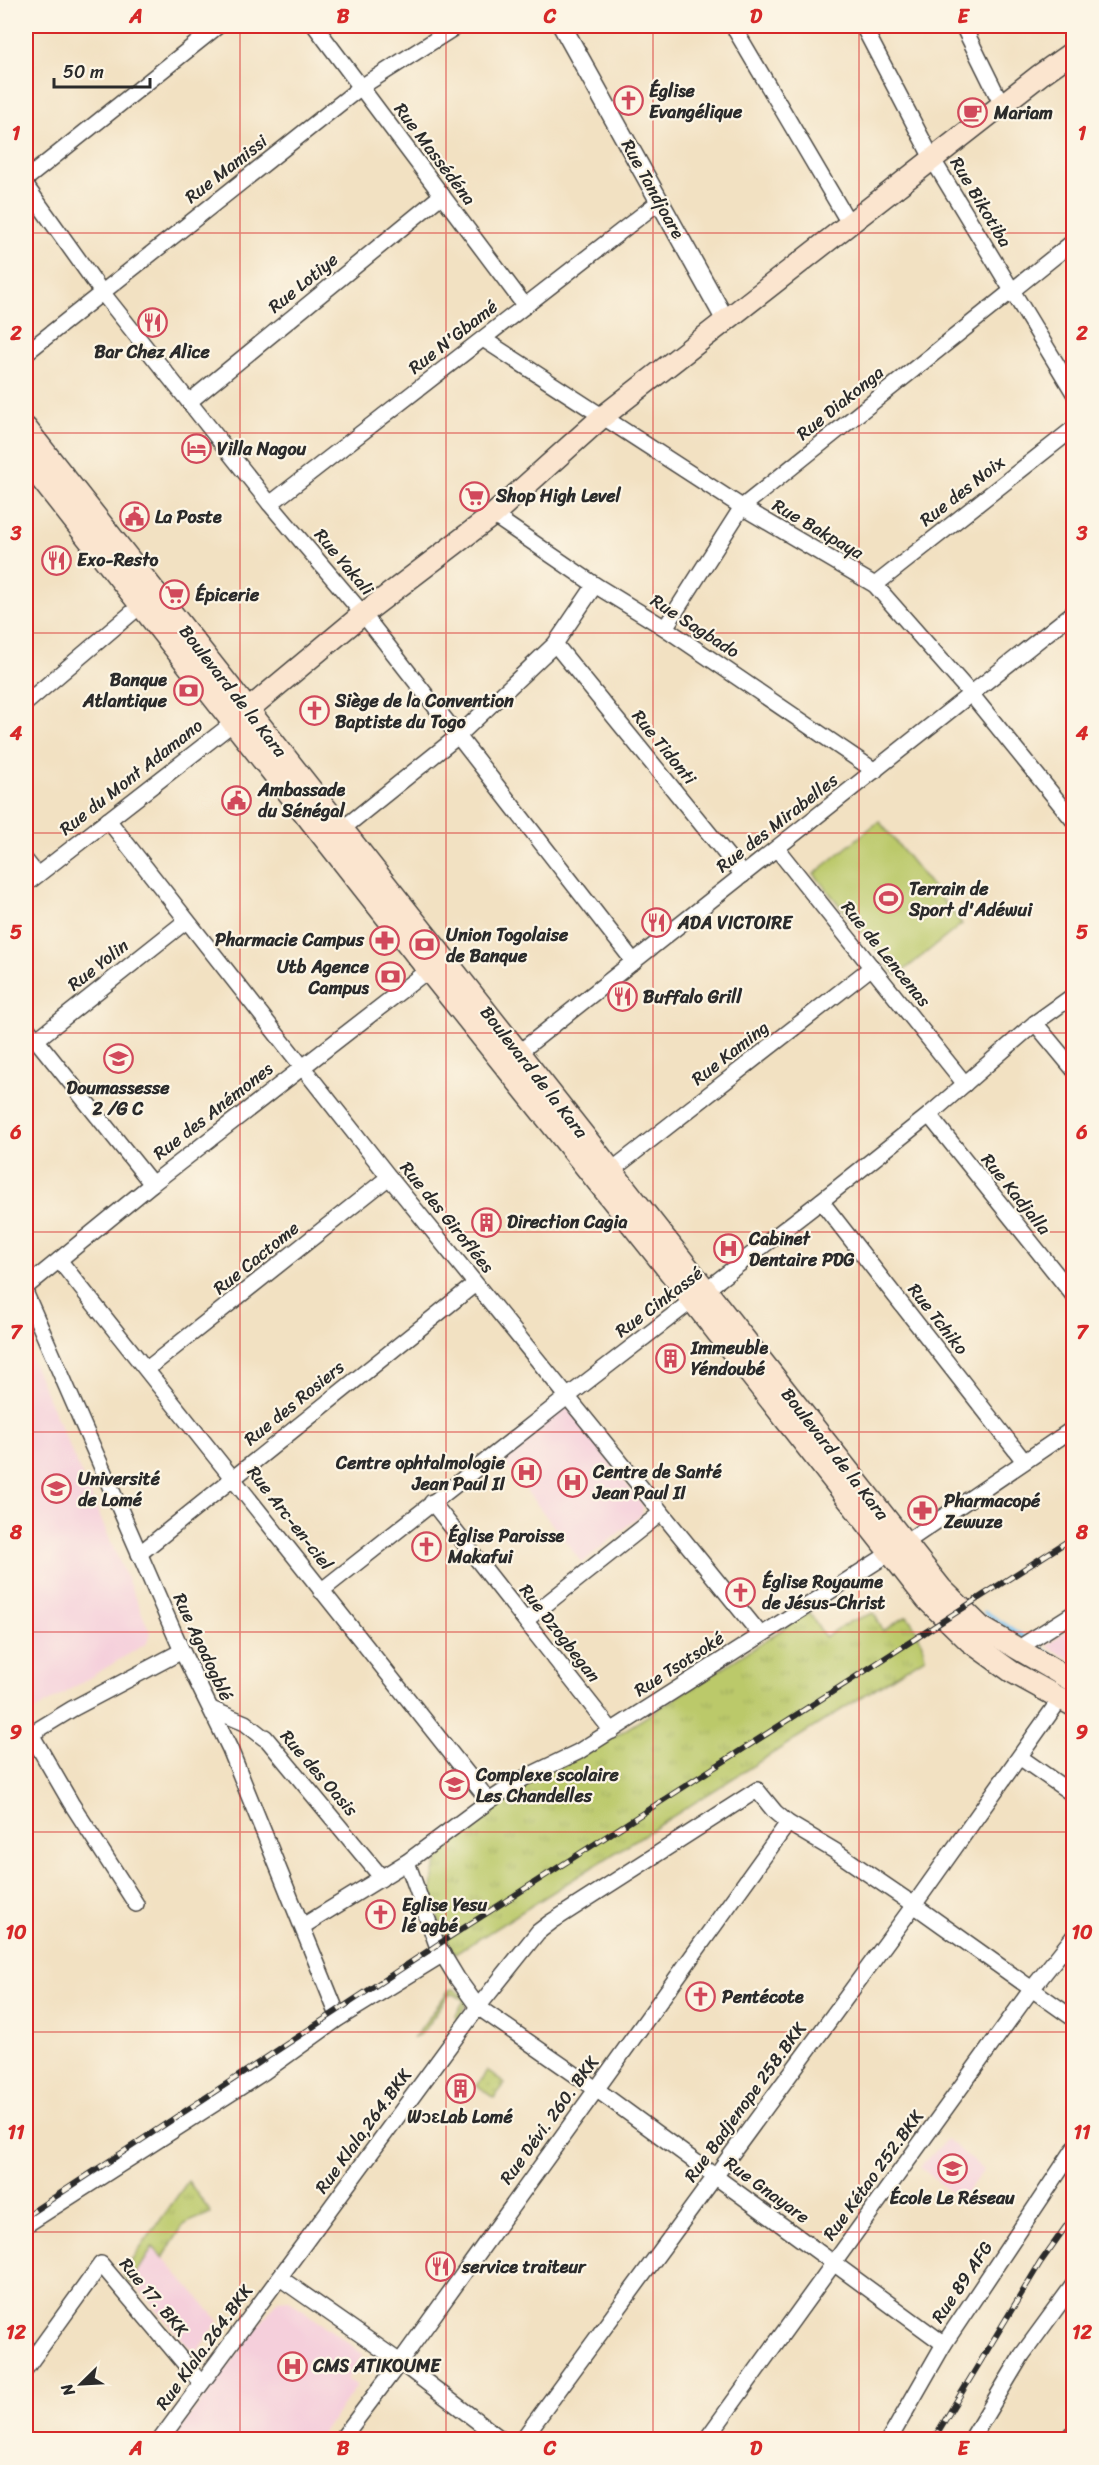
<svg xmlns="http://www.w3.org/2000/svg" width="1099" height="2465" font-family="Sriracha,sans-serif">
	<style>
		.built { fill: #f5cfdb }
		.grass { fill: url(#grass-tufts); stroke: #737a4b; stroke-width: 1.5 }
		.garden { fill: url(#garden-dots); stroke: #737a4b; stroke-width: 1.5 }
		.pitch { fill: #bbc96b; stroke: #737a4b; stroke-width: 1.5 }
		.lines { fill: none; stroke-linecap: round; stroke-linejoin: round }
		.stream { stroke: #76c0ef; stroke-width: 4 }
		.minor-casing { stroke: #494642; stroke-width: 18 }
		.tertiary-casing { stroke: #494642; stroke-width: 21 }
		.secondary-casing { stroke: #494642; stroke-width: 24 }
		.minor { stroke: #fff; stroke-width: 15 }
		.tertiary { stroke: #fff; stroke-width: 18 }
		.secondary { stroke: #fbe5cf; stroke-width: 21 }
		.rail-casing { stroke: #2b2b2b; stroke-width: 6 }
		.rail { stroke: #fcf5e5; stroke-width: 4; stroke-dasharray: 11; stroke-linecap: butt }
		.grid { fill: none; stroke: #d62828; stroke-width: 1.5; stroke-opacity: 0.55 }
		.labels { text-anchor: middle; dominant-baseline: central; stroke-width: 4.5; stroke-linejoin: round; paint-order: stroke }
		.poi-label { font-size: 18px; font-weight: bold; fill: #2b2b2b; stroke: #fcf5e5; text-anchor: start }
		.street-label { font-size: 18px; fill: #2b2b2b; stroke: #fcf5e5 }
		.neatline { fill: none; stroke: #d62828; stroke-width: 2 }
		.grid-label { font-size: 20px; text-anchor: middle; font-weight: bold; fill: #d62828 }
	</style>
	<defs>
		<pattern id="grass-tufts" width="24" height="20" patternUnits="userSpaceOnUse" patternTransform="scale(1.5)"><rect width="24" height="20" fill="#bbc96b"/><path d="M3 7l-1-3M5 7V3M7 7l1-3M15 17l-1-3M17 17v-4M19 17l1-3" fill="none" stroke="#a1ad5d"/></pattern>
		<pattern id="garden-dots" width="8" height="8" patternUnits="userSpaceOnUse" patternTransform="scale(1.5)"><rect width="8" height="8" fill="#bbc96b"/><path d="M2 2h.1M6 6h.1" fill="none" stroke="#a1ad5d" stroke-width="1.8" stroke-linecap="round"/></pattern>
	</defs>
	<rect width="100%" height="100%" fill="#fcf5e5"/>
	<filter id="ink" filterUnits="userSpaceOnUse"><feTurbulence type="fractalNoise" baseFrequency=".0167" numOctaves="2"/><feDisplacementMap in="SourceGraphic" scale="12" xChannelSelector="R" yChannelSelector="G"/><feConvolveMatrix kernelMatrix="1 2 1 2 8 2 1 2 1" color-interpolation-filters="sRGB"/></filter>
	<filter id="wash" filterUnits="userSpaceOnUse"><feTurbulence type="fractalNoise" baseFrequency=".008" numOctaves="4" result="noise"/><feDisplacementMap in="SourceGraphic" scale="24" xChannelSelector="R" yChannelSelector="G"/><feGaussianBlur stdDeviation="1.35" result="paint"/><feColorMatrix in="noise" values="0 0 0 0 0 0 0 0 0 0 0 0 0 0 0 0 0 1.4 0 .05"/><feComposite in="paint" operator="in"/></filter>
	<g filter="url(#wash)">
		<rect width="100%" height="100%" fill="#f2e1c2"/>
		<g class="built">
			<polygon points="26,1347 150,1632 147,1643 26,1716"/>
			<polygon points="566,1405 643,1506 642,1514 582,1563 502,1459"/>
			<polygon points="1073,1626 1073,1661 1046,1646"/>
			<polygon points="455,1774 466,1788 455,1796 444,1782"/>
			<polygon points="947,2139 984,2170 960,2200 920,2167"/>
			<polygon points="154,2247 219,2321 195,2354 132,2281"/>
			<polygon points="288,2299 363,2354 347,2379 357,2386 318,2439 173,2439 278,2300"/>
		</g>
		<g class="grass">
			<path d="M809,1612L825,1637L849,1622L874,1613L883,1631L907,1616C917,1629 922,1640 925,1657L455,1954C440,1928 423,1889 439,1859C469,1804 565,1768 617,1735C682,1695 745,1653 809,1612Z"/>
			<polygon points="188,2181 211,2213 184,2224 163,2258 153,2247 130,2284 124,2277 125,2270"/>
		</g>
		<g class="garden">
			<polygon points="454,1989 469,1999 459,2019 455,2017 464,2000 452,1993 449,1994 422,2033 413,2039 449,1990"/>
			<polygon points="487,2071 505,2084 494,2098 477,2086"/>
		</g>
		<polygon class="pitch" points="879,821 962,924 897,976 814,874"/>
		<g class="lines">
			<g class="stream">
				<polyline points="985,1612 1025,1638"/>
				<polyline points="1034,1644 1065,1665"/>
			</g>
		</g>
	</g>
	<g filter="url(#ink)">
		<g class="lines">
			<defs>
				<g id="minor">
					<polyline points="315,26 525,306"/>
					<polyline points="733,26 849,223"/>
					<polyline points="863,26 933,160 1074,393"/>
					<polyline points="963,26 1002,105"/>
					<polyline points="26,179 218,26"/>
					<polyline points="26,186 101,291 270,504 363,614 634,962"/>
					<polyline points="483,339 742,507 875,585 971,694 1074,821"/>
					<polyline points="26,353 361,87 457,26"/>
					<polyline points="189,402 442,195"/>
					<polyline points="270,504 660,201"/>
					<polyline points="493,515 595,585 665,628 875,771"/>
					<polyline points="875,585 1074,428"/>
					<polyline points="665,628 742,507 1074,241"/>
					<polyline points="555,644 743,875"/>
					<polyline points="26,703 141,605"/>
					<polyline points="108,820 389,1177 760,1634"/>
					<polyline points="341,830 458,736 555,644 595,585"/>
					<polyline points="777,849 965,1084"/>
					<polyline points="26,861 37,875"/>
					<polyline points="26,884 233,723"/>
					<polyline points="1035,1023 1074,1070"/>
					<polyline points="26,1027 152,1184"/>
					<polyline points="36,1040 186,921"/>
					<polyline points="512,1058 1074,612"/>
					<polyline points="929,1115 1074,1296"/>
					<polyline points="612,1170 872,967"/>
					<polyline points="821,1201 1024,1461"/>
					<polyline points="59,1260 489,1801"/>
					<polyline points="26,1287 152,1184 428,970"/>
					<polyline points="26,1294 182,1651 230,1749 339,2018"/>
					<polyline points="147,1369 389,1177"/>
					<polyline points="432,1502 612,1731"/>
					<polyline points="139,1554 475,1284"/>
					<polyline points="321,1591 567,1397 821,1201 929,1115 1035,1023 1074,995"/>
					<polyline points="526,1620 661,1513"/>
					<polyline points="1017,1649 1074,1613"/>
					<polyline points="211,1709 245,1723 264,1738 265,1737 382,1878 381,1879"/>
					<polyline points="31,1734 71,1803 136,1904"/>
					<polyline points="26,1737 72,1709 182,1651"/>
					<polyline points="1021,1758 1074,1795"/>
					<polyline points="407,1862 437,1945 457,1978 478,2007 596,2089 944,2344"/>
					<polyline points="303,1926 407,1862 489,1801 524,1778 578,1752 890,1553 1074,1428"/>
					<polyline points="26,2225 264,2072 339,2018 443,1954"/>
					<polyline points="280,2278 400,2362 502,2440"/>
					<polyline points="26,2368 101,2264 201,2383"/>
					<polyline points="160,2440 478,2007 538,1932 551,1922 757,1790 775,1812 788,1823 835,1851 914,1905 1074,2019"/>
					<polyline points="341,2440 400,2362 788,1823"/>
					<polyline points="522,2440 914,1905 1061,1698"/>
					<polyline points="706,2440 1031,1990 1074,1936"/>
					<polyline points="889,2440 944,2344 1074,2149"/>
					<polyline points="971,2440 1022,2355 1074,2284"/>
					<polyline points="1068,2440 1074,2432"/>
				</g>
				<polyline id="tertiary" points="562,26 726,321"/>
				<g id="secondary">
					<polyline points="26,428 941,1588 981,1627 1074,1682"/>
					<polyline points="26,460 428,970 672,1275 927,1600 969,1641 1012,1672 1074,1706"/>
					<polyline points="237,719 363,614 493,515 601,418 1040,75 1074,51"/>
				</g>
			</defs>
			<use href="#minor" class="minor-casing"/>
			<use href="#tertiary" class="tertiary-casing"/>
			<use href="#secondary" class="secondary-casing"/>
			<use href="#minor" class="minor"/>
			<use href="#tertiary" class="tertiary"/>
			<use href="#secondary" class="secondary"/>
			<defs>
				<g id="rail">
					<polyline points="26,2216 437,1945 1074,1537"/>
					<polyline points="933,2440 1040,2263 1074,2215"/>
				</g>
			</defs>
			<use href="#rail" class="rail-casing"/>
			<use href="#rail" class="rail"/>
		</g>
	</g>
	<path class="grid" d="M240,26V2440M446,26V2440M653,26V2440M859,26V2440M26,233H1074M26,433H1074M26,633H1074M26,833H1074M26,1033H1074M26,1232H1074M26,1432H1074M26,1632H1074M26,1832H1074M26,2032H1074M26,2232H1074"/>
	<defs>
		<symbol id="church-ring" viewBox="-11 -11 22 22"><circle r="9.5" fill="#fcf5e5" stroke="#d1495b" stroke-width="1.5"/><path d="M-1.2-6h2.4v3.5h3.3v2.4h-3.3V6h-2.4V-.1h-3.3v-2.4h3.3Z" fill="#d1495b"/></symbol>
		<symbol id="cafe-ring" viewBox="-11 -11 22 22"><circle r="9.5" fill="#fcf5e5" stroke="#d1495b" stroke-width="1.5"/><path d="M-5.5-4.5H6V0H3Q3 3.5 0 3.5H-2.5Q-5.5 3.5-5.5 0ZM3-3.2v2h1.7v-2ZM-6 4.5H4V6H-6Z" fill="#d1495b"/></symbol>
		<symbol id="restaurant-ring" viewBox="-11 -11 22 22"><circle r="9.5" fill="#fcf5e5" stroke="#d1495b" stroke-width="1.5"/><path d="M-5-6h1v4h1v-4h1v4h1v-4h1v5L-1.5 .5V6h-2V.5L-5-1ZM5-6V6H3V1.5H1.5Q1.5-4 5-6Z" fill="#d1495b"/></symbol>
		<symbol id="hotel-ring" viewBox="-11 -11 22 22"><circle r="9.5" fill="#fcf5e5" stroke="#d1495b" stroke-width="1.5"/><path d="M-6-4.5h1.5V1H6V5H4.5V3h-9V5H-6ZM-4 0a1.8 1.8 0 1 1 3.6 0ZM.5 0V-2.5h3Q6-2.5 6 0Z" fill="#d1495b"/></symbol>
		<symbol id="supermarket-ring" viewBox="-11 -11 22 22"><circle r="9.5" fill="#fcf5e5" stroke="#d1495b" stroke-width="1.5"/><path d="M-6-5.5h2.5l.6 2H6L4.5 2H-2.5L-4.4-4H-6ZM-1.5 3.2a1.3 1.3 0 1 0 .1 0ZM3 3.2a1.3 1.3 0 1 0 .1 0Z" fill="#d1495b"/></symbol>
		<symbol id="civic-ring" viewBox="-11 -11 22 22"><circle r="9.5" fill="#fcf5e5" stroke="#d1495b" stroke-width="1.5"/><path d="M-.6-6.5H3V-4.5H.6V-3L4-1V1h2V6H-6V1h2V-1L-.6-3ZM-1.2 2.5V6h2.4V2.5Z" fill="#d1495b"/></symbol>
		<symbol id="bank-ring" viewBox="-11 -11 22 22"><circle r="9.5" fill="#fcf5e5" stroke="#d1495b" stroke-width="1.5"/><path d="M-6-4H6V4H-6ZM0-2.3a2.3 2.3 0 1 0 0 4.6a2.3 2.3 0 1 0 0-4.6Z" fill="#d1495b"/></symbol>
		<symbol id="stadium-ring" viewBox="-11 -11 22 22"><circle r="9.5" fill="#fcf5e5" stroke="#d1495b" stroke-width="1.5"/><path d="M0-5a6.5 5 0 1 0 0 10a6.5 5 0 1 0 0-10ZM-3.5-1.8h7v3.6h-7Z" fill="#d1495b"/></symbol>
		<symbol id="pharmacy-ring" viewBox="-11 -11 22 22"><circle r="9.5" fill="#fcf5e5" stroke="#d1495b" stroke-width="1.5"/><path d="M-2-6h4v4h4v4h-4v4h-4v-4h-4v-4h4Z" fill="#d1495b"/></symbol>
		<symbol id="school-ring" viewBox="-11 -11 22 22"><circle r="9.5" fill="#fcf5e5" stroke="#d1495b" stroke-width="1.5"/><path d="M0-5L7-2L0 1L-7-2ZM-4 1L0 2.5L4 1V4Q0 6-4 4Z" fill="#d1495b"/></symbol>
		<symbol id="building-ring" viewBox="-11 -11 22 22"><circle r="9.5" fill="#fcf5e5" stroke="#d1495b" stroke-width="1.5"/><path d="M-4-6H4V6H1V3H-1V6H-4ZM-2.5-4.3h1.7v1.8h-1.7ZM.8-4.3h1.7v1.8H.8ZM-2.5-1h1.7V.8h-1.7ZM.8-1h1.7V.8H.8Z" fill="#d1495b"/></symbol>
		<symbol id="hospital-ring" viewBox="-11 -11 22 22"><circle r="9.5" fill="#fcf5e5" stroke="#d1495b" stroke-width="1.5"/><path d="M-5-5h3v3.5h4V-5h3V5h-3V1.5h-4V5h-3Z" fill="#d1495b"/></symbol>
		<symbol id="university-ring" viewBox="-11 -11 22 22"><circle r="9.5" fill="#fcf5e5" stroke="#d1495b" stroke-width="1.5"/><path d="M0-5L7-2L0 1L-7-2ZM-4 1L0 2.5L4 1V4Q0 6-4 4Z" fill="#d1495b"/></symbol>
	</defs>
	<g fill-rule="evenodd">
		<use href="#church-ring" x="612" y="84" width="33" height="33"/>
		<use href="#cafe-ring" x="956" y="96" width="33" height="33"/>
		<use href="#restaurant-ring" x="136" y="306" width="33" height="33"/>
		<use href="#hotel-ring" x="180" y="432" width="33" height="33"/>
		<use href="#supermarket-ring" x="458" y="480" width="33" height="33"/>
		<use href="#civic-ring" x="118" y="500" width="33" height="33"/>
		<use href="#restaurant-ring" x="40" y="544" width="33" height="33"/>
		<use href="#supermarket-ring" x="158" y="578" width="33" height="33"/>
		<use href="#bank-ring" x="172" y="674" width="33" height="33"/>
		<use href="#church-ring" x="298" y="694" width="33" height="33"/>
		<use href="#civic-ring" x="220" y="784" width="33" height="33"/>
		<use href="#stadium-ring" x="872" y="882" width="33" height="33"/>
		<use href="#restaurant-ring" x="640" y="906" width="33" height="33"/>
		<use href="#pharmacy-ring" x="368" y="924" width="33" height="33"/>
		<use href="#bank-ring" x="408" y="928" width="33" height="33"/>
		<use href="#bank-ring" x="374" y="960" width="33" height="33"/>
		<use href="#restaurant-ring" x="606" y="980" width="33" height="33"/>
		<use href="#school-ring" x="102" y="1042" width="33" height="33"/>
		<use href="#building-ring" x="470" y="1206" width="33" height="33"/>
		<use href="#hospital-ring" x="712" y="1232" width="33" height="33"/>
		<use href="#building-ring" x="654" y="1342" width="33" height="33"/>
		<use href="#hospital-ring" x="510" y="1456" width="33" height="33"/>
		<use href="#hospital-ring" x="556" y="1466" width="33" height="33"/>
		<use href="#university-ring" x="40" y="1472" width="33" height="33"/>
		<use href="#pharmacy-ring" x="906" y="1494" width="33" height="33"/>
		<use href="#church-ring" x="410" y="1530" width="33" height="33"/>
		<use href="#church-ring" x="724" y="1576" width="33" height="33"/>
		<use href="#school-ring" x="438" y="1768" width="33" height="33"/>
		<use href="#church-ring" x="364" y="1898" width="33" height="33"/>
		<use href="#church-ring" x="684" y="1980" width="33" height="33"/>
		<use href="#building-ring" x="444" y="2072" width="33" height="33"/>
		<use href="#school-ring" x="936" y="2152" width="33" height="33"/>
		<use href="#restaurant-ring" x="424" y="2250" width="33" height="33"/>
		<use href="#hospital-ring" x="276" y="2350" width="33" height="33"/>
	</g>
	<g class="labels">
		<g class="poi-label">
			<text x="649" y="91">Église<tspan x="649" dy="21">Evangélique</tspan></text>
			<text x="994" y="113">Mariam</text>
			<text x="152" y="352" text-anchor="middle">Bar Chez Alice</text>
			<text x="217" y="449">Villa Nagou</text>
			<text x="496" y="496">Shop High Level</text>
			<text x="155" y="517">La Poste</text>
			<text x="77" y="560">Exo-Resto</text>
			<text x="195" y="595">Épicerie</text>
			<text x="167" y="680" text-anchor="end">Banque<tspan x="167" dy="21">Atlantique</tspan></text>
			<text x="335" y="701">Siège de la Convention<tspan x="335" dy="21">Baptiste du Togo</tspan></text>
			<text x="258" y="790">Ambassade<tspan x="258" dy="21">du Sénégal</tspan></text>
			<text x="909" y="889">Terrain de<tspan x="909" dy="21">Sport d'Adéwui</tspan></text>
			<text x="678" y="923">ADA VICTOIRE</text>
			<text x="446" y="935">Union Togolaise<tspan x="446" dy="21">de Banque</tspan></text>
			<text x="364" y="940" text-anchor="end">Pharmacie Campus</text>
			<text x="369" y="967" text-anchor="end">Utb Agence<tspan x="369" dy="21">Campus</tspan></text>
			<text x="643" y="997">Buffalo Grill</text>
			<text x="118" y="1088" text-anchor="middle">Doumassesse<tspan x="118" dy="21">2 /G C</tspan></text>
			<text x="507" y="1222">Direction Cagia</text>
			<text x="749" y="1239">Cabinet<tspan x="749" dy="21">Dentaire PDG</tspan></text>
			<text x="691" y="1348">Immeuble<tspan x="691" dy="21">Yéndoubé</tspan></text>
			<text x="505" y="1463" text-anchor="end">Centre ophtalmologie<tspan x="505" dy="21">Jean Paul II</tspan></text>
			<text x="593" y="1472">Centre de Santé<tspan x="593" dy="21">Jean Paul II</tspan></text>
			<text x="78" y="1479">Université<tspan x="78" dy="21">de Lomé</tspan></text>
			<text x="944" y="1501">Pharmacopé<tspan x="944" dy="21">Zewuze</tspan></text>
			<text x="448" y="1536">Église Paroisse<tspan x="448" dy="21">Makafui</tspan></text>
			<text x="762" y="1582">Église Royaume<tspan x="762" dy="21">de Jésus-Christ</tspan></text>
			<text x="476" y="1775">Complexe scolaire<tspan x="476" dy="21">Les Chandelles</tspan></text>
			<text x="402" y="1905">Eglise Yesu<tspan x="402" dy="21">lé agbé</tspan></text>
			<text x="722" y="1997">Pentécote</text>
			<text x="460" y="2117" text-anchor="middle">WɔɛLab Lomé</text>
			<text x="952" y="2198" text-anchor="middle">École Le Réseau</text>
			<text x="462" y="2267">service traiteur</text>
			<text x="313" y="2366">CMS ATIKOUME</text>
		</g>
		<g class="street-label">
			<text transform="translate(435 154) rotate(53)">Rue Massédéna</text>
			<text transform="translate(226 169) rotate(-38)">Rue Mamissi</text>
			<text transform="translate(653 189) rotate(61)">Rue Tandjoare</text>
			<text transform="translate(981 202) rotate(59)">Rue Bikotiba</text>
			<text transform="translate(303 283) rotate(-39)">Rue Lotiye</text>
			<text transform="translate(453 337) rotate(-38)">Rue N'Gbamé</text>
			<text transform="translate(840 403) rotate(-39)">Rue Diakonga</text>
			<text transform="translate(962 491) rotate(-38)">Rue des Noix</text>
			<text transform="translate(818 529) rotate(30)">Rue Bakpaya</text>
			<text transform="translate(344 562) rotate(50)">Rue Yakali</text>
			<text transform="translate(695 626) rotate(33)">Rue Sagbado</text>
			<text transform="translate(233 691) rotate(52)">Boulevard de la Kara</text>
			<text transform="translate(664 747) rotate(51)">Rue Tidonti</text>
			<text transform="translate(131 777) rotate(-38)">Rue du Mont Adamano</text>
			<text transform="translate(777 823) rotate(-38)">Rue des Mirabelles</text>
			<text transform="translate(886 954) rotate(51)">Rue de Lencenas</text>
			<text transform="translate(98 965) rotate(-38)">Rue Yolin</text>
			<text transform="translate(730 1053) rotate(-38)">Rue Kaming</text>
			<text transform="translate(534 1072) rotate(52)">Boulevard de la Kara</text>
			<text transform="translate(213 1111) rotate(-38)">Rue des Anémones</text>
			<text transform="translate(1016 1194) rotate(51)">Rue Kadjalla</text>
			<text transform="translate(447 1217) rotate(51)">Rue des Giroflées</text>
			<text transform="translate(256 1258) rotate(-39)">Rue Cactome</text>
			<text transform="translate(659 1302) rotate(-37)">Rue Cinkassé</text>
			<text transform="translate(938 1319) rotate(52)">Rue Tchiko</text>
			<text transform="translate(294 1403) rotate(-39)">Rue des Rosiers</text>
			<text transform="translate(835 1454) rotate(52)">Boulevard de la Kara</text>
			<text transform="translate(290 1518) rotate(52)">Rue Arc-en-ciel</text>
			<text transform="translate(560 1633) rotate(52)">Rue Dzogbegan</text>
			<text transform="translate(203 1647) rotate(65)">Rue Agodogblé</text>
			<text transform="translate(679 1664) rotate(-33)">Rue Tsotsoké</text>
			<text transform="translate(319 1773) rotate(49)">Rue des Oasis</text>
			<text transform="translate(745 2102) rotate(-54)">Rue Badjenope 258.BKK</text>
			<text transform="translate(549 2120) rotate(-54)">Rue Dévi. 260. BKK</text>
			<text transform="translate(363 2131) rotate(-54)">Rue Klala,264.BKK</text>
			<text transform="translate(873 2175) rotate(-54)">Rue Kétao 252.BKK</text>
			<text transform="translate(767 2190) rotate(36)">Rue Gnayare</text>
			<text transform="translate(962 2282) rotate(-56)">Rue 89 AFG</text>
			<text transform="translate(154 2297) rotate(50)">Rue 17. BKK</text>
			<text transform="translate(204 2347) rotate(-54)">Rue Klala.264.BKK</text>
		</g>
	</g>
	<rect width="1099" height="2465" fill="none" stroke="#fcf5e5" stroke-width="66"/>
	<g transform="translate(81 2384) rotate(246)" stroke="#fcf5e5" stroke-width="4.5" paint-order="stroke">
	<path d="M0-4.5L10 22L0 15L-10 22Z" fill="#2b2b2b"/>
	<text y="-9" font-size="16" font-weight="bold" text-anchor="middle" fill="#2b2b2b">N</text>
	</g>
	<path d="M54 78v9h96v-9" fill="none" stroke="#2b2b2b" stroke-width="3"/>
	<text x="63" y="78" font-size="18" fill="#2b2b2b" stroke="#fcf5e5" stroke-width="4.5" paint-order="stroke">50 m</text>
	<rect x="33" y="33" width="1033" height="2399" class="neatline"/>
	<g class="grid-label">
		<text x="136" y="23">A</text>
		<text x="343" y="23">B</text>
		<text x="550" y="23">C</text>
		<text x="756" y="23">D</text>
		<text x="963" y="23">E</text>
		<text x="16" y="140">1</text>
		<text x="1082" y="140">1</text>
		<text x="16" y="340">2</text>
		<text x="1082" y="340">2</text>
		<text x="16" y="540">3</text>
		<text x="1082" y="540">3</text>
		<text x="16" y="740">4</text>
		<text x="1082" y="740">4</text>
		<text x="16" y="939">5</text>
		<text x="1082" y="939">5</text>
		<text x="16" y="1139">6</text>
		<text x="1082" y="1139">6</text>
		<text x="16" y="1339">7</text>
		<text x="1082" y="1339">7</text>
		<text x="16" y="1539">8</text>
		<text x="1082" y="1539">8</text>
		<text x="16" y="1739">9</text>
		<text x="1082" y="1739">9</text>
		<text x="16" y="1939">10</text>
		<text x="1082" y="1939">10</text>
		<text x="16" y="2139">11</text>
		<text x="1082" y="2139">11</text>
		<text x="16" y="2339">12</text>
		<text x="1082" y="2339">12</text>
		<text x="136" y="2455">A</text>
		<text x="343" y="2455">B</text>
		<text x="550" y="2455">C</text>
		<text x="756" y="2455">D</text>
		<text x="963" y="2455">E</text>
	</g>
</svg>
